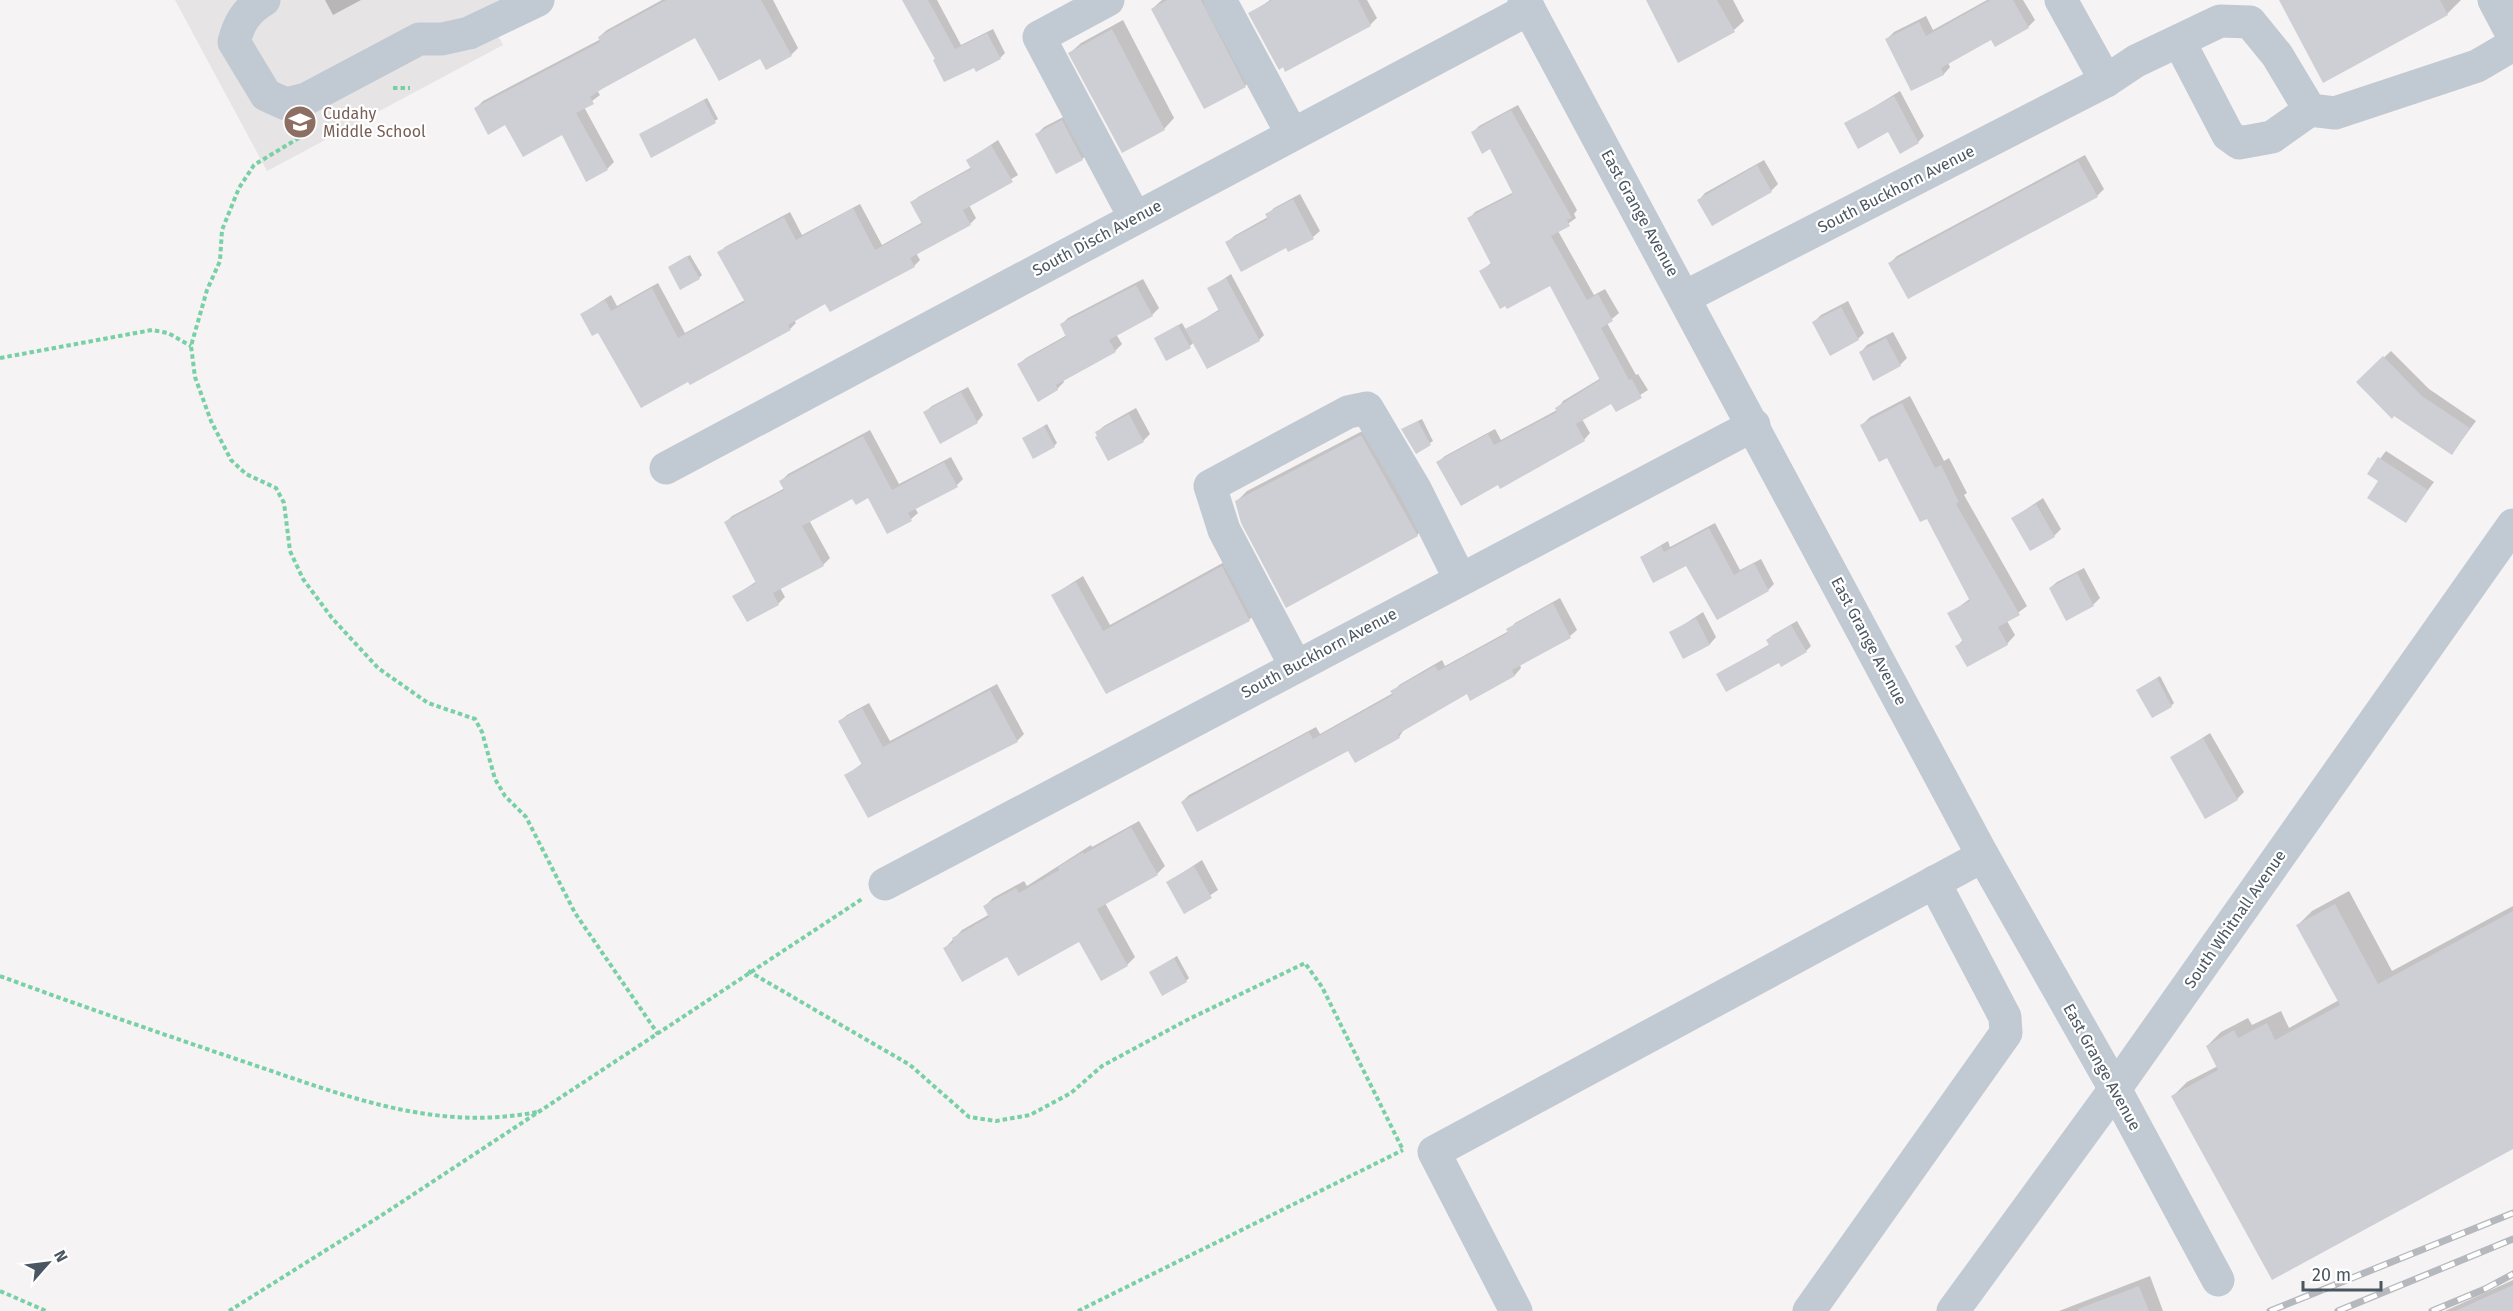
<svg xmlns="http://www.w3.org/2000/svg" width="2513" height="1311" font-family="'Fira Sans',sans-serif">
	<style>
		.education { fill: #e6e4e5 }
		.shadow { fill: #0003 }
		.building { fill: #cdcfd5 }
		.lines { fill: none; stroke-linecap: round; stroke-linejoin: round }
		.path { stroke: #7ad0a6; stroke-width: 4; stroke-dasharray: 4.5 3; stroke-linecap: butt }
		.minor { stroke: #c1cad2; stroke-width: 33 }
		.rail-casing { stroke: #b5b8bd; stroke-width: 7 }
		.rail { stroke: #fff; stroke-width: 4.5; stroke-dasharray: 14; stroke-linecap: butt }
		.labels { text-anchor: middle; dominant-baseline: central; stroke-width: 4.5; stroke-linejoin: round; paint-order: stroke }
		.education-label { font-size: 16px; fill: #785e54; stroke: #fff; text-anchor: start }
		.street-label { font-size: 16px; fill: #4a5661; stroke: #fff }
	</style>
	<rect width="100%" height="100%" fill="#f5f3f3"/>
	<polygon class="education" points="175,0 509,0 485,13 503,45 267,171"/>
	<g class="shadow">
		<polygon points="325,0 361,0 333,15"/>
		<polygon points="662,0 773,0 798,48 791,55 761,57 696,36 597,90 600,95 584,107 614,162 607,169 562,133 506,123 476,108 483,101 601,39 599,37 607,30"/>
		<polygon points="904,0 937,0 961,45 993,29 1005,53 1000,58 975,66 937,59"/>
		<polygon points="1162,0 1214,0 1255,76 1245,86 1152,9"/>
		<polygon points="1270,0 1367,0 1377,18 1370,25 1283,65 1250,14"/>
		<polygon points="1647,0 1733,0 1744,21 1734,30"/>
		<polygon points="1987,0 2023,0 2035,20 2028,27 1991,38 1948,63 1950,67 1944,74 1911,89 1887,39 1894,32 1926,16 1933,30"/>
		<polygon points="2281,0 2461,0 2447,14"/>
		<polygon points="1123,20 1174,118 1164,129 1070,53 1081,43"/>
		<polygon points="1900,91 1924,136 1918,142 1900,152 1889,130 1846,124"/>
		<polygon points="707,98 718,119 652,156 644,132"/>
		<polygon points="1518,105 1577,210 1574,214 1576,218 1558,231 1594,295 1605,289 1619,313 1607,323 1636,375 1638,374 1648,390 1616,410 1612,402 1582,419 1590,433 1584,440 1499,483 1438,462 1445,456 1495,429 1501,440 1557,410 1563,401 1601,378 1550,284 1481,272 1492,262 1469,219 1475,212 1514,192 1491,147 1473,132 1479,126"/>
		<polygon points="1069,114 1089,153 1082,159 1037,134 1044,127"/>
		<polygon points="998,140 1018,175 969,205 976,218 970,224 916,253 920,260 914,266 826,302 794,320 796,323 790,329 688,380 599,331 582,314 611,295 617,306 658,283 685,333 745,300 719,253 725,247 790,212 802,235 860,204 882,245 923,222 912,203 918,197 972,167 968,160"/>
		<polygon points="2085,155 2104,189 2097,196 1890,263 1897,256"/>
		<polygon points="1764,160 1778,184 1771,191 1699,200 1705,193"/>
		<polygon points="1300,194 1320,231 1313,237 1289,250 1287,246 1227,243 1234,236 1268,217 1267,215 1274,208"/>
		<polygon points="690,255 702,275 699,278 672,265"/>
		<polygon points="1231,274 1264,335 1259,340 1208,367 1194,342 1190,346 1156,338 1182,323 1186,330 1220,309 1209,289"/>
		<polygon points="1143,279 1159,308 1152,315 1116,334 1122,344 1115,351 1063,380 1064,382 1057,389 1019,364 1026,358 1067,335 1061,325 1068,318"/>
		<polygon points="1848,301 1864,333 1858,339 1814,322 1821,315"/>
		<polygon points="1893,332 1907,358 1900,365 1861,352 1867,345"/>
		<polygon points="2391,351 2429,389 2476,421 2452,453 2358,382"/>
		<polygon points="968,387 983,415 977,422 925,412 932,406"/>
		<polygon points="1910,396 1944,461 1949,458 1967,493 1964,495 2027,606 2007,621 2015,635 2007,644 1957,646 1963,640 1949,614 1971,598 1927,517 1888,456 1862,425 1870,417"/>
		<polygon points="1136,408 1150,434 1143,441 1109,459 1097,432 1104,426"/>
		<polygon points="1422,419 1433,441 1416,452 1406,427"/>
		<polygon points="1047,424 1057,443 1054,446 1024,438"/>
		<polygon points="1372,426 1427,525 1417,535 1236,502 1247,491"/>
		<polygon points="870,430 899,484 951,457 963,479 957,485 915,508 918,513 911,519 868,496 853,497 809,520 830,558 823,565 780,588 785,597 778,604 734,596 757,581 726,522 732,516 785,488 781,481 788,474"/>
		<polygon points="2386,451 2434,482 2405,521 2380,481 2369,473"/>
		<polygon points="2043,498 2061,529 2054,536 2013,518"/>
		<polygon points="1715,523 1740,570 1761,559 1774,584 1768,590 1687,564 1641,557 1668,541 1670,547"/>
		<polygon points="1228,560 1256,613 1250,619 1106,692 1053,595 1083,576 1110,625"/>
		<polygon points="2084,568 2100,598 2093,605 2050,588 2057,582"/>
		<polygon points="1560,598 1577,630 1570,636 1520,665 1521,668 1515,675 1471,699 1468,692 1405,728 1399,737 1348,749 1182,802 1189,795 1316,727 1320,734 1393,693 1399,685 1442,660 1445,666 1509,631 1515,623"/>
		<polygon points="1703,612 1716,637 1710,644 1684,657 1671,633"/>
		<polygon points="1797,621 1811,646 1806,651 1780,661 1718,674 1770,644 1767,640 1773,635"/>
		<polygon points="2160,676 2174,703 2171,706 2137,690"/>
		<polygon points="997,684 1024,734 1017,741 846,775 863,763 840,721 847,715 869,703 890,741"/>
		<polygon points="2210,733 2244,792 2237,799 2171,758"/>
		<polygon points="1139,821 1165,866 1157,874 1105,903 1135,957 1127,965 1080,940 1007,955 945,948 962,930 990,914 985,906 993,898 1024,881 1027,886 1091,845 1092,847"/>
		<polygon points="1202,860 1218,890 1185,912 1168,882"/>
		<polygon points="2349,891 2392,971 2513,906 2513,1147 2173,1096 2187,1082 2218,1066 2207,1046 2221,1032 2248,1018 2252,1025 2281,1011 2289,1028 2339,1000 2298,925 2312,911"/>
		<polygon points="1177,956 1189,978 1186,981 1154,970"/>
		<polygon points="2150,1276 2163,1311 2059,1311"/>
		<polygon points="2513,1280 2513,1311 2445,1311"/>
	</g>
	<g class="building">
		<polygon points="666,0 761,0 792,56 766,70 760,59 719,81 695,38 602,89 590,97 594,104 576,113 608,170 586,182 562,135 523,157 505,125 488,135 474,108 600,42 598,37"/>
		<polygon points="902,0 928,0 955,49 987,33 1001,59 976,72 974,68 944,82 933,60 935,59"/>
		<polygon points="1167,0 1201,0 1246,87 1204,109 1151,9"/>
		<polygon points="1272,0 1358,0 1371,26 1285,72 1283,67 1279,70 1248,13"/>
		<polygon points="1646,0 1717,0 1735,32 1678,63"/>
		<polygon points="1990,0 2013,0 2029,28 1995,47 1991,40 1941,68 1944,75 1911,91 1885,39 1919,22 1926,36"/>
		<polygon points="2279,0 2440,0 2448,15 2323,83"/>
		<polygon points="1112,29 1165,130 1122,153 1068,53"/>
		<polygon points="1894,96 1919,143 1900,154 1888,132 1858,149 1844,123"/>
		<polygon points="704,100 716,123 651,158 639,134"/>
		<polygon points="1511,110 1572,218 1567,220 1570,226 1551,236 1587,300 1598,294 1613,321 1601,328 1629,380 1632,379 1642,398 1616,412 1611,404 1576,424 1585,441 1500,489 1498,485 1461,506 1436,462 1488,434 1494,445 1557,412 1555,408 1600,380 1550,286 1507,309 1505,306 1500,309 1479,271 1491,264 1467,218 1513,194 1490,149 1482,154 1471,132"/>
		<polygon points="1062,120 1083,160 1056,174 1035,134"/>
		<polygon points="991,145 1013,182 963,210 971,225 910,258 915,267 830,312 825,304 788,325 791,330 690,385 688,382 641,408 598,333 592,336 580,314 605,300 611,311 652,288 678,338 745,302 717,252 784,217 796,240 853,208 875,250 922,224 910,202 971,169 966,160"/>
		<polygon points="2078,161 2098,197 1908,299 1888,263"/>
		<polygon points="1757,165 1772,192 1712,226 1697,200"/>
		<polygon points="1293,199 1314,239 1288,252 1286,248 1241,272 1225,242 1268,219 1265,214"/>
		<polygon points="687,256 700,279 680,290 668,267"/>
		<polygon points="1226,278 1260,341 1207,369 1185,329 1219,311 1207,288"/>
		<polygon points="1136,285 1153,316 1109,340 1116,352 1056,385 1058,390 1038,402 1017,364 1066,337 1060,324"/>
		<polygon points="1841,307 1859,340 1830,356 1812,322"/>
		<polygon points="1178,325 1191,348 1166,361 1154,338"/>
		<polygon points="1886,338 1901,366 1873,381 1859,352"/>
		<polygon points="2383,356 2422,396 2470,428 2452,455 2394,416 2392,419 2356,382"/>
		<polygon points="961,392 978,423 940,444 923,412"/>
		<polygon points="1902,403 1935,468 1941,465 1959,502 1956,504 2020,615 1998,627 2008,645 1967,667 1955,646 1963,642 1947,613 1970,601 1927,519 1920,522 1887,458 1879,462 1860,425"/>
		<polygon points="1129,414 1144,442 1108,461 1095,437 1097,436 1095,432"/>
		<polygon points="1418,421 1431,445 1416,454 1401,429"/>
		<polygon points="1044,426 1055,447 1033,459 1022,438"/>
		<polygon points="1361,435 1418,536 1286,608 1241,523 1235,501"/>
		<polygon points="863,436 892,490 944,462 958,487 908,513 912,521 887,534 868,498 856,505 852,499 802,526 824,566 773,593 779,605 747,622 732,596 756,583 724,522 784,490 779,481"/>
		<polygon points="2378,457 2428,490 2406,523 2367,498 2378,481 2367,474"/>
		<polygon points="2036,504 2055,537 2030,551 2011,518"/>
		<polygon points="1709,528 1734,575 1754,563 1769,591 1717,620 1686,566 1653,583 1640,557 1661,546 1664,552"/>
		<polygon points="1222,566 1250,621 1106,694 1051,595 1076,582 1103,631"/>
		<polygon points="2077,573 2094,606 2066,621 2049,588"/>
		<polygon points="1553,603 1571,638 1512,670 1515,676 1470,701 1467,694 1398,734 1400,738 1355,763 1348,751 1197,832 1181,802 1309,732 1313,739 1393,695 1390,691 1435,666 1438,671 1508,633 1506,629"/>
		<polygon points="1696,618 1710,645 1683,659 1669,632"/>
		<polygon points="1791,625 1807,652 1781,667 1779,663 1726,692 1716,674 1769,645 1766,640"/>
		<polygon points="2157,678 2172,707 2152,718 2136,690"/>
		<polygon points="990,690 1018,742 868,818 844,775 862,765 838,721 862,708 883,747"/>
		<polygon points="2203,738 2238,800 2205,819 2170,757"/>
		<polygon points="1131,827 1158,875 1097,909 1128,966 1101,981 1079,942 1018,976 1007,957 962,982 943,948 954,942 952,938 989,917 983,906 1016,888 1019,893 1059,870 1058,867 1083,852 1084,854"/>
		<polygon points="1194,866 1212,898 1184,914 1166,882"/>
		<polygon points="2335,904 2378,984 2513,911 2513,1149 2272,1280 2171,1096 2218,1070 2206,1046 2234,1030 2238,1038 2267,1023 2275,1040 2340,1005 2296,925"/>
		<polygon points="1174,958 1187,982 1162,996 1149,972"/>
		<polygon points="2513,1285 2513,1311 2455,1311"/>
		<polygon points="2139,1286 2149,1311 2078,1311 2078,1309"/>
	</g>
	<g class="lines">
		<g class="path">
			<polyline points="393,88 410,88"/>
			<polyline points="312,130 254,165 239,188 222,230 220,261 207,290 191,346 195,377 211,421 231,460 246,474 276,488 284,503 290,551 303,579 332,618 378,668 428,703 475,719 482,732 495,779 505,796 526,817 575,913 658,1034"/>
			<polyline points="0,358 152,330 168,333 191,346"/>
			<polyline points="748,971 910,1065 969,1117 996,1121 1030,1115 1071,1093 1102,1066 1187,1020 1305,963 1322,987 1403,1150"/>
			<path d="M0,976C78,1005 157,1032 236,1059C336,1092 430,1133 537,1112"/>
			<polyline points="0,1291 46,1311"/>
			<polyline points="229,1311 382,1215 862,899"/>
			<polyline points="1078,1311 1403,1150"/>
		</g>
		<g class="minor">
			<path d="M264,0C247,10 239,22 234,42L266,95L286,104L306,99L419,39H442L469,33L538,0"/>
			<polyline points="1108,0 1039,37 1135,218"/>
			<polyline points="1220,0 1292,134"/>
			<polyline points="1524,0 1983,856 2115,1089 2218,1280"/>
			<polyline points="2061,0 2106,81"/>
			<polyline points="2494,0 2513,36"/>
			<polyline points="2179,41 2228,135 2239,143 2272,137 2310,110"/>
			<polyline points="1685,297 2106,81 2136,61 2220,21 2250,22 2277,55 2310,110 2335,113 2477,66 2513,45"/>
			<polyline points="666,468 1529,9"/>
			<polyline points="1295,665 1224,530 1210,486 1348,412 1367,408 1415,489 1460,579"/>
			<polyline points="885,884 1754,425"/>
			<polyline points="1516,1311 1434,1152 1983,856"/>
			<polyline points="1809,1311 2006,1033 2005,1017 1934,882"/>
			<polyline points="1953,1311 2115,1089 2513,525"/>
		</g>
		<defs>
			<g id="rail">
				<polyline points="2270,1311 2513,1213"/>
				<polyline points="2338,1311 2513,1239"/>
				<polyline points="2432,1311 2485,1289 2513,1274"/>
			</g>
		</defs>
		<use href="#rail" class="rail-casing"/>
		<use href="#rail" class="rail"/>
	</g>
	<defs>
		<symbol id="school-disc" viewBox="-11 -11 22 22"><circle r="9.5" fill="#8d6e63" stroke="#fff"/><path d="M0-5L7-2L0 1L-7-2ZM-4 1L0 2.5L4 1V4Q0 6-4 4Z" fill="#fff"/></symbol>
	</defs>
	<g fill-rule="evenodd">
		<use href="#school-disc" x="281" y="103" width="38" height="38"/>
	</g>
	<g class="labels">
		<g class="education-label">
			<text x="323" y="113">Cudahy<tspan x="323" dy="18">Middle School</tspan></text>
		</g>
		<g class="street-label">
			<text transform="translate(1896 189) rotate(-27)">South Buckhorn Avenue</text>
			<text transform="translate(1640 213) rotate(61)">East Grange Avenue</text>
			<text transform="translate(1097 238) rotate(-28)">South Disch Avenue</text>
			<text transform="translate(1869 641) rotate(62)">East Grange Avenue</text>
			<text transform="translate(1319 653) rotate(-28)">South Buckhorn Avenue</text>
			<text transform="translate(2235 919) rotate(-55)">South Whitnall Avenue</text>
			<text transform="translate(2102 1067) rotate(61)">East Grange Avenue</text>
		</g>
	</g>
	<g transform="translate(48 1263) rotate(62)" stroke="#ffffff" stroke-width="4.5" paint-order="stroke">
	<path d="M0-4.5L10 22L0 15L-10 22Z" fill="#4a5661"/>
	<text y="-9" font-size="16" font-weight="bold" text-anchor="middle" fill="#4a5661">N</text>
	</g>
	<path d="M2303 1281v9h78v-9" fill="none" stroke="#4a5661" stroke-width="3"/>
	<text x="2312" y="1281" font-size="18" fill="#4a5661" stroke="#ffffff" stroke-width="4.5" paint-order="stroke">20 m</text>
</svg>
